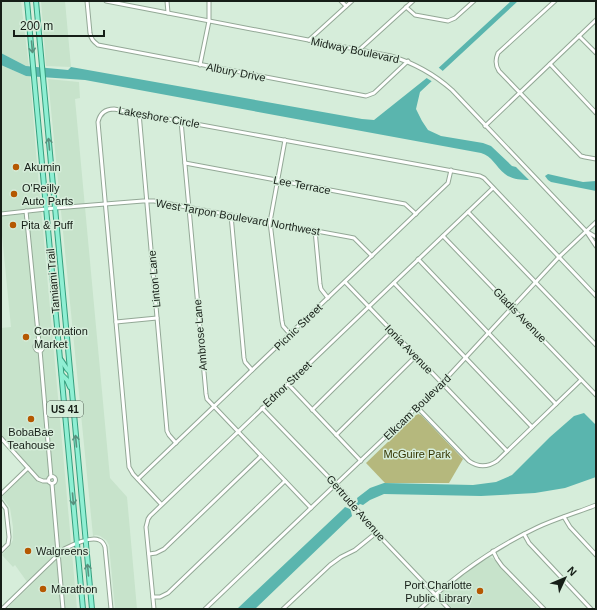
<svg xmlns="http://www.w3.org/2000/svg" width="597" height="610" font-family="Arial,sans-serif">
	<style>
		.built { fill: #c7e3cb }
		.green { fill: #b5b87d }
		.water { fill: #5ab5ae }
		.pier { fill: #d6edda }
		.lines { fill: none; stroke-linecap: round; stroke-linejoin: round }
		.minor-casing { stroke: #93a896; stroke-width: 5 }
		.major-casing { stroke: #359f7e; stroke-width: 6 }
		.minor { stroke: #fff; stroke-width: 3 }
		.major { stroke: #8fefd3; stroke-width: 4 }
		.oneway { stroke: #59917e }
		.poi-dot { fill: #b55801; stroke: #d6edda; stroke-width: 1.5 }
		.labels { text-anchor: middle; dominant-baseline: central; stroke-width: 3; stroke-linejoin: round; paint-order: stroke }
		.shield { fill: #d6edda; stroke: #505c52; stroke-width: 1 }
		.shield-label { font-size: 10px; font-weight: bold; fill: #161e17 }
		.street-label { font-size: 11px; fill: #161e17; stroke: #d6edda }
		.poi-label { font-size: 11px; fill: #161e17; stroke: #d6edda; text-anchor: start }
		.park-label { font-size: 11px; fill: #343500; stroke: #d6edda }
	</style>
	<rect width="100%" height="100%" fill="#d6edda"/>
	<g class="built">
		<polygon points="1,1 21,1 29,67 26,66 1,53"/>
		<polygon points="41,1 65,1 71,67 46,66"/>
		<polygon points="1,65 26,76 30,76 36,152 77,609 10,609 9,606 12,603 30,586 15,565 13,567 2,555 9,547 13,540 13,527 10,508 2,497 31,468 1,434 1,328 11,327 1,225"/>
		<polygon points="48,79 79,82 80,98 75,99 110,478 127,497 137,609 115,609 109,545 106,540 100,536 96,535 93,536"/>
		<polygon points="488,557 493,558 504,571 539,609 453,609 441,597 443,591 453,583"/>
	</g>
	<polygon class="green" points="418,414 421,415 463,459 449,483 385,483 366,463 416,415"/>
	<g class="water">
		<path d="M511,1H518L420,92L416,109L422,121L428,130L441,136L483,143L491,146L512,166L516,167L529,180C520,180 511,179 505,174C496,167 492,156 481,153L85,80L26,76L1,65V53L26,66L68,70L71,67L362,119L374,120L433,73Z"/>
		<polygon points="548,174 583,182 596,181 596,191 551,182 548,180 545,176"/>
		<polygon points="584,413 596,425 596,477 565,488 535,493 481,496 384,494 370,500 363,505 360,504 351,511 352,516 255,609 237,609 342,510 345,507 350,509 358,502 357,498 370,488 384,483 473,485 496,482 512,475 550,437 574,416"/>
	</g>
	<polygon class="pier" points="438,67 444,72 433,82 425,77"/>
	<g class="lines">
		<defs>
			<g id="minor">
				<path d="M87,1L90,33C91,39 93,41 98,45L366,96L374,93L408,61"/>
				<path d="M106,1L391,56C414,63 434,74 452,90L586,231L596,246"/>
				<polyline points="167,1 168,13"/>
				<polyline points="341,1 346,6"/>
				<path d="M555,1L498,53C495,60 495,65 499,71L581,156L585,157L596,159"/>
				<polyline points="406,7 415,15 448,21 455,18 474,1"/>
				<polyline points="579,36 596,53"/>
				<polyline points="309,40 352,1"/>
				<polyline points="359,50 413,1"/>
				<polyline points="550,64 596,113"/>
				<polyline points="200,65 209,21 209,1"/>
				<polyline points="139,113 167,431 169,435 176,443"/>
				<polyline points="181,121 206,394 207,399 311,508"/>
				<polyline points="485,126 596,20"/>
				<polyline points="285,140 270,222 282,321 283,326 290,334"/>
				<polyline points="185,163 405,204 416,214"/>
				<polyline points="26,211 39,343"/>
				<polyline points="468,212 596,345"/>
				<polyline points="1,214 55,208 143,201 154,201 349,237 354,238 372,256"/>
				<polyline points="231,215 244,358 245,362 252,370"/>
				<polyline points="315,230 320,284 321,289 328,298"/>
				<polyline points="586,231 596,237"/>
				<polyline points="443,236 596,395"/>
				<polyline points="418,259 556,404"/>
				<polyline points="345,282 507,451"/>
				<polyline points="394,283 532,427"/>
				<polyline points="116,322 157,318"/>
				<circle cx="39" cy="347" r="4"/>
				<polyline points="40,350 51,477"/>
				<polyline points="288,384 361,461"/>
				<path d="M417,407L469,461C479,468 488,467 497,461L581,380"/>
				<polyline points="262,408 345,494 368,524 449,609"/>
				<polyline points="312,410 392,331"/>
				<polyline points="336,435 416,356"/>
				<polyline points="1,438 38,479 43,481 48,481"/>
				<circle cx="52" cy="480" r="3.5"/>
				<polyline points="138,479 448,183 451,170"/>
				<polyline points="52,484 63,609"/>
				<polyline points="1,494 28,468"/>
				<polyline points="1,502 6,509 9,537 8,544 1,551"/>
				<path d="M161,504L133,474L129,467L98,122C100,113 105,109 114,109L480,176L484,178L596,296"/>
				<polyline points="564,517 570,527 596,555"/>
				<polyline points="524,534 529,543 591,609"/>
				<polyline points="493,551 497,559 502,566 544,609"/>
				<polyline points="149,554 156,553 164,549 261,456"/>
				<polyline points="153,597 160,597 168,593 285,481"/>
				<path d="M2,609L64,549C72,545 90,536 99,540C102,541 104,544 105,547L111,609"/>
				<polyline points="154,609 146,527 148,519 150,516 493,188"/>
				<polyline points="205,609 442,383 559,257 596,222"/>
				<polyline points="283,609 330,565 341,557 355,550 376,533"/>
				<path d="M420,609C454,576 492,549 536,528C555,519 576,513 596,505"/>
			</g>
			<g id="major">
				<polyline points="27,1 83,609"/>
				<polyline points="36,1 92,609"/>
				<polyline points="61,360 67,369 70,372"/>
				<polyline points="62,375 67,380 70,387"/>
			</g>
		</defs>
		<use href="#minor" class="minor-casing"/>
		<use href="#major" class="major-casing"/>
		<use href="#minor" class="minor"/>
		<use href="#major" class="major"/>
	</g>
	<defs><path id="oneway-shaft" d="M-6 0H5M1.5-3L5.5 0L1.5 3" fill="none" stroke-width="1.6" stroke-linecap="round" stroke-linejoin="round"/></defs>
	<g class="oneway">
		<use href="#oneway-shaft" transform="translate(32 47) rotate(85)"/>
		<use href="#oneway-shaft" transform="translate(49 144) rotate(-95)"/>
		<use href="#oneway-shaft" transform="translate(76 441) rotate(-95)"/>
		<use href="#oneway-shaft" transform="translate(73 499) rotate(85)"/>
		<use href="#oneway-shaft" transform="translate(88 570) rotate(-95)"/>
	</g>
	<g class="poi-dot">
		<circle cx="16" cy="167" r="4"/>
		<circle cx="14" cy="194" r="4"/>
		<circle cx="13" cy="225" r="4"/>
		<circle cx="26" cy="337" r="4"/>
		<circle cx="31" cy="419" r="4"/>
		<circle cx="28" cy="551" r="4"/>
		<circle cx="43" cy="589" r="4"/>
		<circle cx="480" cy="591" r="4"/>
	</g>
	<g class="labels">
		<rect class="shield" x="47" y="401" width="36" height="16" rx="3"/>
		<g class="shield-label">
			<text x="65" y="409">US 41</text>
		</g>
		<g class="street-label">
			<text transform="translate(355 50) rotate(12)">Midway Boulevard</text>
			<text transform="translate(236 72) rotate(11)">Albury Drive</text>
			<text transform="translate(159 117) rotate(10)">Lakeshore Circle</text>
			<text transform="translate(302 185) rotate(11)">Lee Terrace</text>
			<text transform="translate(238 217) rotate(10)">West Tarpon Boulevard Northwest</text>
			<text transform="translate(154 279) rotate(-95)">Linton Lane</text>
			<text transform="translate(53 281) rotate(-95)">Tamiami Trail</text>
			<text transform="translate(520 315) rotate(46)">Gladis Avenue</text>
			<text transform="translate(298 327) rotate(-44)">Picnic Street</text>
			<text transform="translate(200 335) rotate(-95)">Ambrose Lane</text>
			<text transform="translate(409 349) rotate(46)">Ionia Avenue</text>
			<text transform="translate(287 384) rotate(-43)">Ednor Street</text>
			<text transform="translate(417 407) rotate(-44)">Elkcam Boulevard</text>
			<text transform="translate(356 508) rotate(49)">Gertrude Avenue</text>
		</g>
		<g class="poi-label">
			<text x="24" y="167">Akumin</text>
			<text x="22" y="188">O'Reilly<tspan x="22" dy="13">Auto Parts</tspan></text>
			<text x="21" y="225">Pita &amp; Puff</text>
			<text x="34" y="331">Coronation<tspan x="34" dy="13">Market</tspan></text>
			<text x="31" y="432" text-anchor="middle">BobaBae<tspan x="31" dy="13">Teahouse</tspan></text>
			<text x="36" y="551">Walgreens</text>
			<text x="472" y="585" text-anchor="end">Port Charlotte<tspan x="472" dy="13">Public Library</tspan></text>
			<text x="51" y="589">Marathon</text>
		</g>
		<g class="park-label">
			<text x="417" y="454">McGuire Park</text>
		</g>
	</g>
	<rect width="597" height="610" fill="none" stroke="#161e17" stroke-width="4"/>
	<g transform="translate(565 578) rotate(46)" stroke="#d6edda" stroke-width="3" paint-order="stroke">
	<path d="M0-3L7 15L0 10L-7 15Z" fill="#161e17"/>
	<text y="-6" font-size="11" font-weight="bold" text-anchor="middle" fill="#161e17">N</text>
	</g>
	<path d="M14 30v6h90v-6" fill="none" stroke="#161e17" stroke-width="2"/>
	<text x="20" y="30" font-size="12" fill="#161e17" stroke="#d6edda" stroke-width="3" paint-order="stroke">200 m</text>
</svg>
